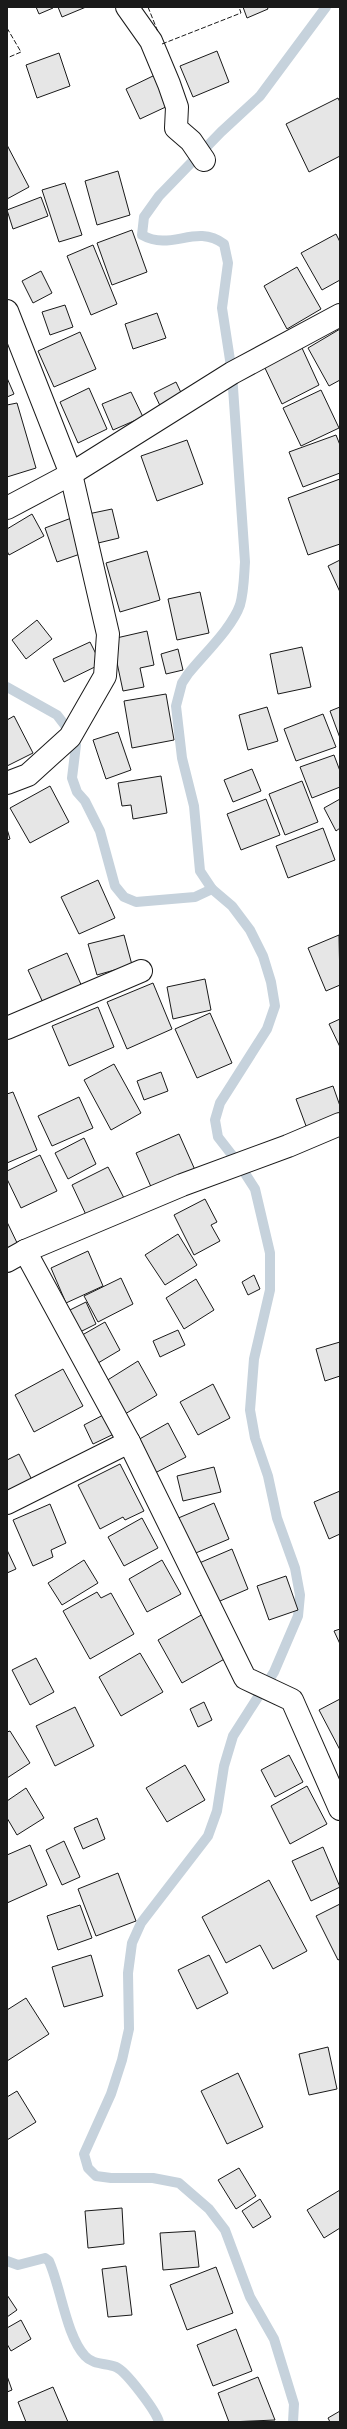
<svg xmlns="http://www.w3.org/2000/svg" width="347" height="2429" font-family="Roboto,sans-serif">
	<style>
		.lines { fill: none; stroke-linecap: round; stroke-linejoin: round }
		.stream { stroke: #c6d2dc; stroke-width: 10 }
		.building { fill: #e6e6e6; stroke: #1a1a1a }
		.street-casing { stroke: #1a1a1a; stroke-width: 24 }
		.street { stroke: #fff; stroke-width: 22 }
		.fence { stroke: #1a1a1a; stroke-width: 1; stroke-dasharray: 5 2; stroke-linecap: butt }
	</style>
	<rect width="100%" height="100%" fill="#fff"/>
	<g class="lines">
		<g class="stream">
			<polyline points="7,687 57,715 67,728 76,745 72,778 77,792 85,801 100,831 115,886 124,897 136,902 195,897 212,889"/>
			<path d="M7,2261L18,2265L45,2258L49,2261C61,2288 66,2335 85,2356C93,2365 106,2363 116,2367C126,2371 156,2411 159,2422"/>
			<path d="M293,2422L294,2404L274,2339L250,2297L225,2230L209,2209L179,2183L153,2178H111L96,2176L88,2168L84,2154L111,2094L122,2060L129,2029L128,1973L132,1943L141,1923L208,1836L217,1811L224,1766L233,1736L274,1672L298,1616L300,1595L295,1568L277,1518L268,1476L255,1438L250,1410L254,1359L270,1290V1253L255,1189L239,1164L218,1137L215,1120L220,1103L267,1029L275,1006L271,982L263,956L250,930L232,906L212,889L200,871L194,806L182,758L176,706L182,683L188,674C204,654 232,628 240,605C244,591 244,576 245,562L232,373L222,308L228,263L224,244C195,223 172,252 142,235L144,217L159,196L221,132L260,96L326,7"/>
		</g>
	</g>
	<g class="building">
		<polygon points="36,7 52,7 53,8 39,14"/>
		<polygon points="58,7 86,7 62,17"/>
		<polygon points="243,7 267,7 268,9 247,18"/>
		<polygon points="217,51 229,82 193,97 180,66"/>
		<polygon points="59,53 70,86 37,98 26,65"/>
		<polygon points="155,75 170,105 140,119 126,89"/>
		<polygon points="338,98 340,102 340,156 309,172 286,124"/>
		<polygon points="7,145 29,187 7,199"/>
		<polygon points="118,171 130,215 97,225 85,181"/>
		<polygon points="65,183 82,235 59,242 42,190"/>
		<polygon points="41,197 48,216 13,229 7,210"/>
		<polygon points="132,230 147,272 112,285 97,243"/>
		<polygon points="336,234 340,242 340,280 322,290 301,253"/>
		<polygon points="93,245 117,304 91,315 67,256"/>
		<polygon points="297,267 321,309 287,329 264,286"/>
		<polygon points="41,271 52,293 33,303 22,281"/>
		<polygon points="65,305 73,327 50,335 42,312"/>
		<polygon points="157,313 166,338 133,349 125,324"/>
		<polygon points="340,329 340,380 329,386 308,348"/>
		<polygon points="80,332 96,369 54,387 38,351"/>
		<polygon points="302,348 319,385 282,404 264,366"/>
		<polygon points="7,378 14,394 7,397"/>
		<polygon points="176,382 185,401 163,412 154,393"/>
		<polygon points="89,388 107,429 78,443 60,402"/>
		<polygon points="321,390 339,428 301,446 283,408"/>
		<polygon points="131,392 143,417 113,430 102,404"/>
		<polygon points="17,403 36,468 7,477 7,405"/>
		<polygon points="336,435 340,445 340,473 303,487 289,452"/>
		<polygon points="187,440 203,484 157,501 141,456"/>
		<polygon points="340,479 340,544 308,555 288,498"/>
		<polygon points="112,509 119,538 94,544 88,514"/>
		<polygon points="32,514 44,536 9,555 7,551 7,529"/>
		<polygon points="74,517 86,552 57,562 45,528"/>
		<polygon points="147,551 160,600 120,612 106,563"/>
		<polygon points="340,560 340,592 328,566"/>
		<polygon points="200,592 209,633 177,640 168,599"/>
		<polygon points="37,620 52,639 26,659 12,640"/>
		<polygon points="147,631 154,665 140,668 144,687 123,691 112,639"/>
		<polygon points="90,642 101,664 64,682 53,659"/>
		<polygon points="302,647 311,687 278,694 270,654"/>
		<polygon points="178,649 183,670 166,674 161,654"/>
		<polygon points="166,694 174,740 132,748 124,701"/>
		<polygon points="267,707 278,741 248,750 239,715"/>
		<polygon points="340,707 340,738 330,711"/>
		<polygon points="323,714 336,747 296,761 284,729"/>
		<polygon points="14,716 33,753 7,766 7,720"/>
		<polygon points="118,732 131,770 106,779 93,740"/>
		<polygon points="334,755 340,771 340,787 312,798 300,767"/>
		<polygon points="252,769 261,791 233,802 224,780"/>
		<polygon points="161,776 167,813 133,819 131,805 122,806 118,783"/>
		<polygon points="302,781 318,822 285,835 269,794"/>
		<polygon points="50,786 69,822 30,843 10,808"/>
		<polygon points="266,799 280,835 241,850 227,814"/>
		<polygon points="340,799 340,828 336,831 324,808"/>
		<polygon points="323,828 335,860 288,878 276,846"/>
		<polygon points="7,829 10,839 7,840"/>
		<polygon points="98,880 115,918 79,934 61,897"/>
		<polygon points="124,935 132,965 97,975 88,944"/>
		<polygon points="339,935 340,985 326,991 308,948"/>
		<polygon points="67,953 83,989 45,1007 28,970"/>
		<polygon points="205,979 211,1010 173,1019 167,987"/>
		<polygon points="153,983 172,1029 127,1049 107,1002"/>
		<polygon points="98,1007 114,1047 69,1066 52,1026"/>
		<polygon points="210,1013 232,1063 197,1078 175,1029"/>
		<polygon points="340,1019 340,1047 329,1024"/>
		<polygon points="114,1064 141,1113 111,1130 84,1080"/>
		<polygon points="161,1072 168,1091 144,1100 137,1081"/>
		<polygon points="333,1086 340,1106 340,1123 309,1134 296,1099"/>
		<polygon points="13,1092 37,1150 7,1163 7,1094"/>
		<polygon points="79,1097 93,1128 52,1146 38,1116"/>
		<polygon points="179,1134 195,1170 152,1189 136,1153"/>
		<polygon points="84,1138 96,1164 68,1179 55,1153"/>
		<polygon points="40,1155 57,1191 21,1208 7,1179 7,1171"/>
		<polygon points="108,1167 125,1200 88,1219 72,1185"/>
		<polygon points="205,1199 217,1222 211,1225 220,1241 194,1255 174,1215"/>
		<polygon points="7,1222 20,1249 7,1255"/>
		<polygon points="178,1234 197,1265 165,1285 145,1255"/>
		<polygon points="88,1251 103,1286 66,1303 51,1268"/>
		<polygon points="254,1275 260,1289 248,1295 242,1282"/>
		<polygon points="121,1278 133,1304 98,1322 84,1296"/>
		<polygon points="196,1279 214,1310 184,1329 166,1298"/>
		<polygon points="86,1302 96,1324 74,1335 64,1313"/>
		<polygon points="105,1322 120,1350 93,1366 77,1338"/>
		<polygon points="178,1330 185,1345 160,1357 153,1341"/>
		<polygon points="340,1342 340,1376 325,1381 316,1349"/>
		<polygon points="138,1361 157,1395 125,1414 106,1381"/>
		<polygon points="63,1369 83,1406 34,1432 15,1395"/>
		<polygon points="213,1384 230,1418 198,1435 180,1402"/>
		<polygon points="107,1413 116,1433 93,1444 84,1425"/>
		<polygon points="168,1423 186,1457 153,1474 136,1441"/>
		<polygon points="19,1454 35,1486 7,1500 7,1460"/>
		<polygon points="120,1464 144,1511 125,1520 123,1517 100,1529 78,1485"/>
		<polygon points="214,1467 221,1492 183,1501 177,1476"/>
		<polygon points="340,1491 340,1534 329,1539 314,1502"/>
		<polygon points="214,1503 229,1539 191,1555 176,1519"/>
		<polygon points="50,1504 66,1543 51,1550 53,1557 33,1566 13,1520"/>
		<polygon points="142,1518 158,1548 124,1566 108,1537"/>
		<polygon points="232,1549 248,1589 213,1604 197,1564"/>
		<polygon points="7,1550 16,1569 7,1573"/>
		<polygon points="84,1560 98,1583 62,1605 48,1583"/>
		<polygon points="162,1560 181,1594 147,1612 129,1579"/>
		<polygon points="286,1576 298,1610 269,1620 257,1586"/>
		<polygon points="97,1592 101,1598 111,1593 134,1634 90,1659 63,1611"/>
		<polygon points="203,1614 228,1657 182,1683 158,1640"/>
		<polygon points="340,1629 340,1644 334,1631"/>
		<polygon points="140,1653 163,1692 121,1716 99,1677"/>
		<polygon points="36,1658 54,1692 30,1705 12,1670"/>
		<polygon points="340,1699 340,1750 319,1710"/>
		<polygon points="204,1702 212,1720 198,1727 190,1709"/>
		<polygon points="75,1707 94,1746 55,1766 36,1726"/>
		<polygon points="10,1731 30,1763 7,1778 7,1732"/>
		<polygon points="289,1755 303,1782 275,1797 261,1770"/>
		<polygon points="185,1765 205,1800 167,1822 146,1788"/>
		<polygon points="307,1786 327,1824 290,1844 271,1806"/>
		<polygon points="26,1788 44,1818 17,1835 7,1818 7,1801"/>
		<polygon points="97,1818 105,1839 83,1849 74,1828"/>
		<polygon points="64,1841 80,1877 62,1885 46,1850"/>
		<polygon points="30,1845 47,1885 7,1903 7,1855"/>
		<polygon points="323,1847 340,1887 311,1901 292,1861"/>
		<polygon points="118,1873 136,1921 96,1936 78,1889"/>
		<polygon points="269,1880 307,1951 273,1969 260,1945 226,1963 202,1917"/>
		<polygon points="340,1904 340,1959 338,1960 316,1916"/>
		<polygon points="80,1905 92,1938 58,1950 47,1916"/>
		<polygon points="91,1955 103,1996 64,2007 52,1967"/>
		<polygon points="209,1955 228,1993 197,2009 178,1970"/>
		<polygon points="26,1998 49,2034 7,2061 7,2010"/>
		<polygon points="328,2047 337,2089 309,2095 299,2054"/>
		<polygon points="238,2073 263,2127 227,2144 201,2091"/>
		<polygon points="17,2091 36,2122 7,2140 7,2097"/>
		<polygon points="239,2168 256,2196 236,2209 218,2180"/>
		<polygon points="340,2190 340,2228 324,2238 307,2210"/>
		<polygon points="260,2199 271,2217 253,2228 242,2211"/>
		<polygon points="122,2208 124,2244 88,2248 85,2211"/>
		<polygon points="195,2231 199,2267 163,2270 160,2233"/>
		<polygon points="126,2266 132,2315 108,2317 102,2269"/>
		<polygon points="216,2267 233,2313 187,2330 170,2285"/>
		<polygon points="7,2295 17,2310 7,2317"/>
		<polygon points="21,2320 31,2339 11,2351 7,2344 7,2328"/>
		<polygon points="236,2329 252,2371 213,2386 197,2345"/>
		<polygon points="7,2376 12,2390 7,2392"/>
		<polygon points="258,2377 275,2420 229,2422 218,2393"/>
		<polygon points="53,2387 68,2422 26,2422 18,2402"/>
		<polygon points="340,2411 340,2422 330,2422 328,2418"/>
	</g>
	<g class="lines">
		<defs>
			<g id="street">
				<polyline points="127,7 151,41 169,84 177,107 176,128 191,141 204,160"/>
				<polyline points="7,311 71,474 108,634 105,676 70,737 28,775 7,783"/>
				<polyline points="7,508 71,474 232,373 340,315"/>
				<polyline points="7,1028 141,971"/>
				<polyline points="25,1251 129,1442 245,1678 292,1700 340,1809"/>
				<polyline points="7,1261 25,1251 182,1185 288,1146 340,1124"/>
				<polyline points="7,1503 129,1442"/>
			</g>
		</defs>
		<use href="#street" class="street-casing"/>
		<use href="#street" class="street"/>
		<g class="fence">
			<polyline points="148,7 158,32"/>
			<polyline points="7,28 21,52 7,58"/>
			<polyline points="162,44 241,13 239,7"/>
		</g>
	</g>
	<rect width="347" height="2429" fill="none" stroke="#1a1a1a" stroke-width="16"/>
</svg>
